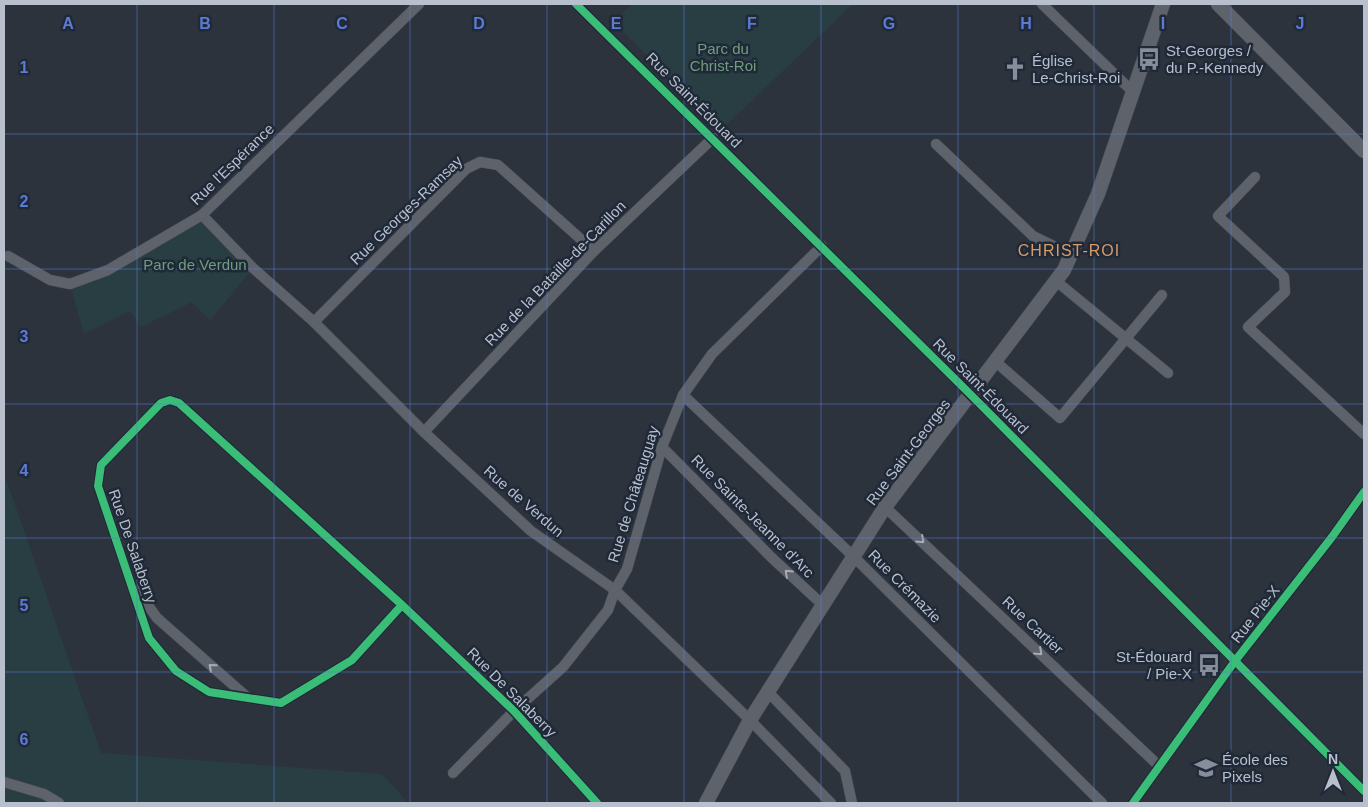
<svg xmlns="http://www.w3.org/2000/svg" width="1368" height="807" font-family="Arial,sans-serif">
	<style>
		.green { fill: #293e43 }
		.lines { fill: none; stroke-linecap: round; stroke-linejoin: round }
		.minor-casing { stroke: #494e55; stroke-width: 11 }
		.tertiary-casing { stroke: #494e55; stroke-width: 15 }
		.minor { stroke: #5e626a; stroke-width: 10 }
		.tertiary { stroke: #5e626a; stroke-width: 14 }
		.cycleway-casing { stroke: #1f2938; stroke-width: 11 }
		.cycleway { stroke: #3abd76; stroke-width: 8 }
		.oneway { stroke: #a6acb9 }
		.grid { fill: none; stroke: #5b7bd4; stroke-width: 1; stroke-opacity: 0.55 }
		.labels { text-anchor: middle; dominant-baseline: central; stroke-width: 5; stroke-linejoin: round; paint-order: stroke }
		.park-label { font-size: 15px; fill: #6f9e7b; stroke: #1f2938 }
		.poi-label { font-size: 15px; fill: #b8bfcd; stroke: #1f2938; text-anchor: start }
		.street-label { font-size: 15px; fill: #b8bfcd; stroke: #1f2938 }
		.neighbourhood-label { font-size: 16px; letter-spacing: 1px; fill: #d99b67; stroke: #1f2938 }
		.grid-label { font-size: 16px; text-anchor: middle; font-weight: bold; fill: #5b7bd4; stroke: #1f2938; stroke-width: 5; stroke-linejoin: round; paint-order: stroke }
	</style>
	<rect width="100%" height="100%" fill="#2d333d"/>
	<g class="green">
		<polygon points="632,4 853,4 722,129 613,22"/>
		<polygon points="202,215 253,268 210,320 192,302 141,327 130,311 84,334 70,284 108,270"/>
		<polygon points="4,473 101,753 382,774 408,803 4,803"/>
	</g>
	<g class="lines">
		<defs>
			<g id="minor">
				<polyline points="576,4 971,395 1364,791"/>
				<polyline points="1042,4 1132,91"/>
				<polyline points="936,144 1033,236 1072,255"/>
				<polyline points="1255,177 1218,216 1284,277 1285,292 1248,327 1364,434"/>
				<polyline points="202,215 253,268 314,322 424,432 531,531 615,590 750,720 831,803"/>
				<polyline points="8,256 50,280 70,284 108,270 202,215 419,4"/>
				<polyline points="1056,281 1168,373"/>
				<polyline points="314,322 466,169 480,162 498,165 594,251"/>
				<polyline points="996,362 1060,418 1162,295"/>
				<polyline points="683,395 854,557 1102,803"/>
				<polyline points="424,432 594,251 713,138"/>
				<polyline points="662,447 772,558 824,606"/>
				<polyline points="885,507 1159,766"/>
				<polyline points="137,590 157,618 248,698"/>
				<polyline points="402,605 352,660 281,703 209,692 176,671 149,638 98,486 101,465 161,403 170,400 179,403 402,605 514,711 597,803"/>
				<polyline points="768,692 845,771 852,803"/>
				<polyline points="453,773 514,711 563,667 608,610 615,590 627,569 662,447 683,395 712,354 822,246"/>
				<polyline points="4,782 44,794 59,803"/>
				<polyline points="1133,803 1235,661 1332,537 1364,492"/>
			</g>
			<g id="tertiary">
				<polyline points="1218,4 1364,151"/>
				<polyline points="706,803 750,720 885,507 1064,270 1098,194 1163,4"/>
			</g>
		</defs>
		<use href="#minor" class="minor-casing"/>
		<use href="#tertiary" class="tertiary-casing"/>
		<use href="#minor" class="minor"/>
		<use href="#tertiary" class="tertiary"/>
		<defs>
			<g id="cycleway">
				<polyline points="576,4 971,395 1364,791"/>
				<polyline points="402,605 352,660 281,703 209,692 176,671 149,638 98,486 101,465 161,403 170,400 179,403 402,605 514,711 597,803"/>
				<polyline points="1133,803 1235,661 1332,537 1364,492"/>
			</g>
		</defs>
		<use href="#cycleway" class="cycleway-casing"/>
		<use href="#cycleway" class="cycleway"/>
	</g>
	<defs><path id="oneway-chevron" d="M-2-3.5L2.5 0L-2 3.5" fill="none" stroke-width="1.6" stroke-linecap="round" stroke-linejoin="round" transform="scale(1.25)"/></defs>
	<g class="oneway">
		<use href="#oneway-chevron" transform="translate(921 540) rotate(43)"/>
		<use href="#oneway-chevron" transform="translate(788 573) rotate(-137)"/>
		<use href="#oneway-chevron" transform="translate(1039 652) rotate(43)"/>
		<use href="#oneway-chevron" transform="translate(212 667) rotate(-139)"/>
	</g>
	<path class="grid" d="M137,4V803M274,4V803M410,4V803M547,4V803M684,4V803M821,4V803M958,4V803M1094,4V803M1231,4V803M4,134H1364M4,269H1364M4,404H1364M4,538H1364M4,672H1364"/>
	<defs>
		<symbol id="bus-bare" viewBox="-9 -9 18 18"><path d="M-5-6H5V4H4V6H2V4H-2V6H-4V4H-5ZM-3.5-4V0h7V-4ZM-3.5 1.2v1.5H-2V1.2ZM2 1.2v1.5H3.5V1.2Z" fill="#878e9b" stroke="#1f2938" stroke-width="2.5" paint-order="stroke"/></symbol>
		<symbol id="church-bare" viewBox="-9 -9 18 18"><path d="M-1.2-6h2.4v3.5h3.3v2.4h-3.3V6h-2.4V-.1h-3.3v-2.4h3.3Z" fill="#878e9b" stroke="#1f2938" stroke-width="2.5" paint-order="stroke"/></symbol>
		<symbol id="school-bare" viewBox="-9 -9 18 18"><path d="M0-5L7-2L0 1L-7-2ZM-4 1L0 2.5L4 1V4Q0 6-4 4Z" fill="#878e9b" stroke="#1f2938" stroke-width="2.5" paint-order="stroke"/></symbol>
	</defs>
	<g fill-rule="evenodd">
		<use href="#bus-bare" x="1133" y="43" width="32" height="32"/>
		<use href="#church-bare" x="999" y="53" width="32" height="32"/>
		<use href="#bus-bare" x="1193" y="649" width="32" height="32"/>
		<use href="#school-bare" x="1190" y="752" width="32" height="32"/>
	</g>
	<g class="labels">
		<g class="park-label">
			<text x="723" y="48">Parc du<tspan x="723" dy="17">Christ-Roi</tspan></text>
			<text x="195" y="264">Parc de Verdun</text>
		</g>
		<g class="poi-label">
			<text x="1166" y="50">St-Georges /<tspan x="1166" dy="17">du P.-Kennedy</tspan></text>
			<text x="1032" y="60">Église<tspan x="1032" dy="17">Le-Christ-Roi</tspan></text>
			<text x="1192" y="656" text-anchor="end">St-Édouard<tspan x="1192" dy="17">/ Pie-X</tspan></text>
			<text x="1222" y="759">École des<tspan x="1222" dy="17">Pixels</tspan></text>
		</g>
		<g class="street-label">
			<text transform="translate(694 100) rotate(45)">Rue Saint-Édouard</text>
			<text transform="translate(232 164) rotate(-44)">Rue l'Espérance</text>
			<text transform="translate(406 210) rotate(-44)">Rue Georges-Ramsay</text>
			<text transform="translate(555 273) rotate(-46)">Rue de la Bataille-de-Carillon</text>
			<text transform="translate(981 386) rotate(45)">Rue Saint-Édouard</text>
			<text transform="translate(908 452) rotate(-53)">Rue Saint-Georges</text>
			<text transform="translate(633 494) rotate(-73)">Rue de Châteauguay</text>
			<text transform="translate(524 501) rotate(41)">Rue de Verdun</text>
			<text transform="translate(753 516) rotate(45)">Rue Sainte-Jeanne d'Arc</text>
			<text transform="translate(133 546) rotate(71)">Rue De Salaberry</text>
			<text transform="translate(905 586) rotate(45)">Rue Crémazie</text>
			<text transform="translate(1255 614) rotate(-52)">Rue Pie-X</text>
			<text transform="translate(1033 625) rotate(43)">Rue Cartier</text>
			<text transform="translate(512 692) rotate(45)">Rue De Salaberry</text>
		</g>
		<g class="neighbourhood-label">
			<text x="1069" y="250">CHRIST-ROI</text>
		</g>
	</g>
	<g class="grid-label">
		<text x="68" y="29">A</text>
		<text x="205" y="29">B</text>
		<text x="342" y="29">C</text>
		<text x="479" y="29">D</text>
		<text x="616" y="29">E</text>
		<text x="752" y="29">F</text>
		<text x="889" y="29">G</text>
		<text x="1026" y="29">H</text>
		<text x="1163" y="29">I</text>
		<text x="1300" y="29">J</text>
		<text x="24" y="73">1</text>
		<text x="24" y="207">2</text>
		<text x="24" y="342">3</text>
		<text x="24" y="476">4</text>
		<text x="24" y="611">5</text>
		<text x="24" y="745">6</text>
	</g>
	<rect width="1368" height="807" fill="none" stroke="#b8bfcd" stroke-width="10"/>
	<g transform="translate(1333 772)" stroke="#1f2938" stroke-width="4" paint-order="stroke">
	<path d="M0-4L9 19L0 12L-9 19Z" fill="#b8bfcd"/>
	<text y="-8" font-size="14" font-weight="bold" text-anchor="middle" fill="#b8bfcd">N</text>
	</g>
</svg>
